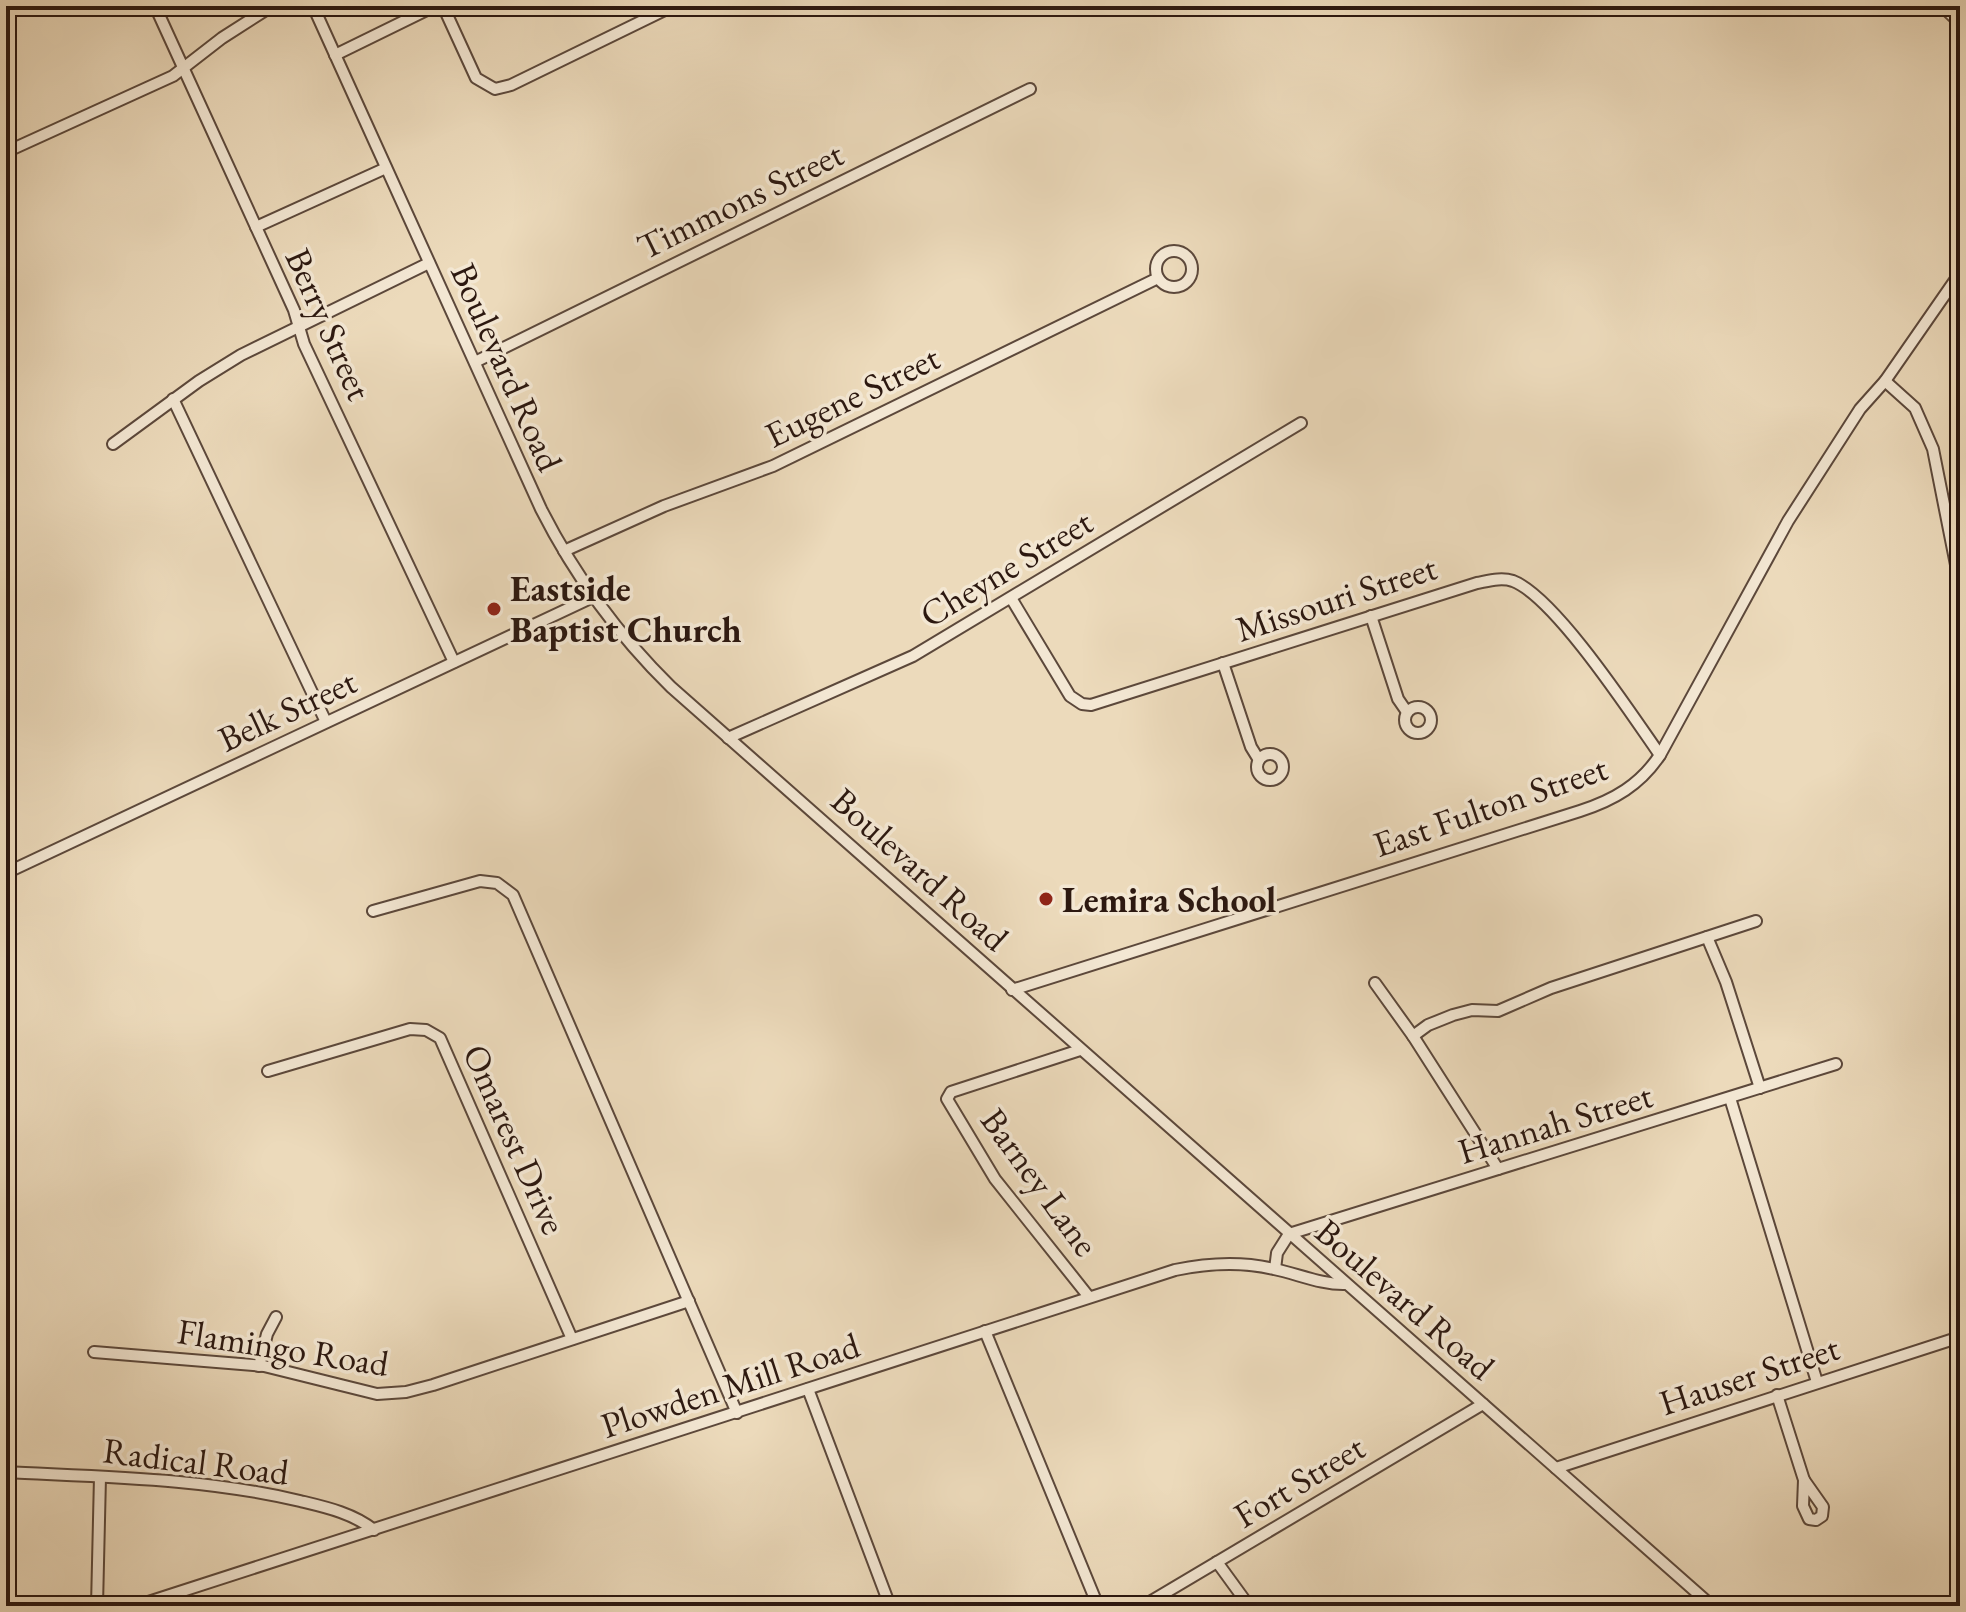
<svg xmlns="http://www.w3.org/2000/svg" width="1966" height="1612" font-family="'EB Garamond',serif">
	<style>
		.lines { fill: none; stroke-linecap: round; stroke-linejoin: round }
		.minor-casing { stroke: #5c483b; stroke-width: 14 }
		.minor { stroke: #f3e7d3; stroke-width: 10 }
		.poi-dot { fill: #8f2418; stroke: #f3e7d3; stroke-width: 3 }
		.labels { text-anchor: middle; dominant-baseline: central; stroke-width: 7; stroke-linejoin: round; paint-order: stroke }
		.street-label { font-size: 36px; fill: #2c1810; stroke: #f3e7d3 }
		.poi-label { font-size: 36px; font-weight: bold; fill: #2c1810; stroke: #f3e7d3; text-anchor: start }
	</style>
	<rect width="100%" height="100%" fill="#ecdabb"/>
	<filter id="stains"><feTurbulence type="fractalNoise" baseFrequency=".0025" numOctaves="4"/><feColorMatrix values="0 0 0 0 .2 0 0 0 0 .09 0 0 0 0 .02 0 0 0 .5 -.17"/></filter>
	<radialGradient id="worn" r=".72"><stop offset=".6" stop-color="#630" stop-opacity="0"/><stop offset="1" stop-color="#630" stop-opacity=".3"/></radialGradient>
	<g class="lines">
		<defs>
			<g id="minor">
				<polyline points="155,6 294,310 304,344 454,662"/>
				<path d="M313,6L541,509C575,576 617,634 671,687L1712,1606"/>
				<polyline points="443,6 476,78 495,89 511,85 673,6"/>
				<polyline points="1942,6 1960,23"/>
				<polyline points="335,55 435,6"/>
				<polyline points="6,152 173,76 222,38 272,6"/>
				<polyline points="256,227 386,168"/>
				<circle cx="1174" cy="269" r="18"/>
				<polyline points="475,362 1030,89"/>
				<polyline points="1885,381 1915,408 1933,449 1960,585"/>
				<polyline points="173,399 326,722"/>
				<polyline points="113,444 199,381 241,355 429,263"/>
				<polyline points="564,551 664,506 773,466 1158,278"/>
				<path d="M1011,598L1070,696L1082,704L1091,705L1477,583C1488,581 1501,577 1513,581C1555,597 1632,715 1660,755"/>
				<polyline points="1371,616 1398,699 1407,712"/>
				<polyline points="1223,663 1251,747 1259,760"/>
				<circle cx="1418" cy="720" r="13"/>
				<polyline points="728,738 913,656 1301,423"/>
				<circle cx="1270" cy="767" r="13"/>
				<polyline points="6,873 593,597"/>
				<polyline points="373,911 480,881 497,883 513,895 737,1413"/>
				<polyline points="1707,937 1726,982 1760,1088"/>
				<polyline points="1375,983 1413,1036 1498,1169"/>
				<path d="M1012,990L1580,811C1614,800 1640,785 1660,755L1788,521L1860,409L1885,381L1960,273"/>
				<polyline points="1413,1036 1428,1025 1453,1015 1472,1010 1498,1011 1551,988 1756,921"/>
				<polyline points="1080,1050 951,1092 947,1099 995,1179 1089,1297"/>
				<polyline points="268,1071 410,1029 426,1030 440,1038 572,1339"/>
				<polyline points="1730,1098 1817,1382"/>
				<polyline points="1275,1269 1277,1253 1289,1234 1836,1064"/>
				<polyline points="985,1331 1098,1606"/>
				<polyline points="94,1352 264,1366 377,1394 406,1392 433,1385 689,1301"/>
				<polyline points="259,1366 267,1334 276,1317"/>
				<polyline points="808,1389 890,1606"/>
				<polyline points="1777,1395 1804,1480"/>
				<polyline points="1556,1468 1960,1337"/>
				<path d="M6,1472C104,1477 204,1478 300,1501C325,1507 353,1513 374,1530"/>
				<polygon points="1804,1480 1823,1507 1822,1516 1816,1520 1809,1519 1803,1506"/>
				<polyline points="1217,1562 1249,1606"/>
				<polyline points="97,1606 100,1477"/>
				<path d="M136,1606L1175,1270C1208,1263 1241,1261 1274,1269C1298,1274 1322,1285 1346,1284"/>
				<polyline points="1143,1606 1483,1404"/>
			</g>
		</defs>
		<use href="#minor" class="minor-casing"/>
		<use href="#minor" class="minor"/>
	</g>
	<g class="poi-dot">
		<circle cx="494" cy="609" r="8"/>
		<circle cx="1046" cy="899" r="8"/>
	</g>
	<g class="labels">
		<g class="street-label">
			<text transform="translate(740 200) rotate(-26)">Timmons Street</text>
			<text transform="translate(329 324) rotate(66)">Berry Street</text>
			<text transform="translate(507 367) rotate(66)">Boulevard Road</text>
			<text transform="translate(852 396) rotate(-26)">Eugene Street</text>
			<text transform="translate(1006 568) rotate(-31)">Cheyne Street</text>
			<text transform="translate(1336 598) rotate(-18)">Missouri Street</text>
			<text transform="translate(287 710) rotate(-25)">Belk Street</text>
			<text transform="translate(1490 806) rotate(-19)">East Fulton Street</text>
			<text transform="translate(920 869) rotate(42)">Boulevard Road</text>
			<text transform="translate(1555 1123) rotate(-17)">Hannah Street</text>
			<text transform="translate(515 1139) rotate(66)">Omarest Drive</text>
			<text transform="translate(1040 1182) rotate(54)">Barney Lane</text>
			<text transform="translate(1405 1299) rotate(41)">Boulevard Road</text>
			<text transform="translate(283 1347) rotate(9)">Flamingo Road</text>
			<text transform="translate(1749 1375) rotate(-18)">Hauser Street</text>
			<text transform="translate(730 1385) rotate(-18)">Plowden Mill Road</text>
			<text transform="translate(196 1461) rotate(7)">Radical Road</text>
			<text transform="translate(1299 1481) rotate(-31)">Fort Street</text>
		</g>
		<g class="poi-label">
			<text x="510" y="588">Eastside<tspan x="510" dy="41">Baptist Church</tspan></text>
			<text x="1062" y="899">Lemira School</text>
		</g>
	</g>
	<rect width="1966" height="1612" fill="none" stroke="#ecdabb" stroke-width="32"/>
	<rect x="8" y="8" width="1950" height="1596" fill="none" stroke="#2c1810" stroke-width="4"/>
	<rect x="16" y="16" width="1934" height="1580" fill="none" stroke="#2c1810" stroke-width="2"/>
	<rect width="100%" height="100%" filter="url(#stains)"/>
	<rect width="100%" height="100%" fill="url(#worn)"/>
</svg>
